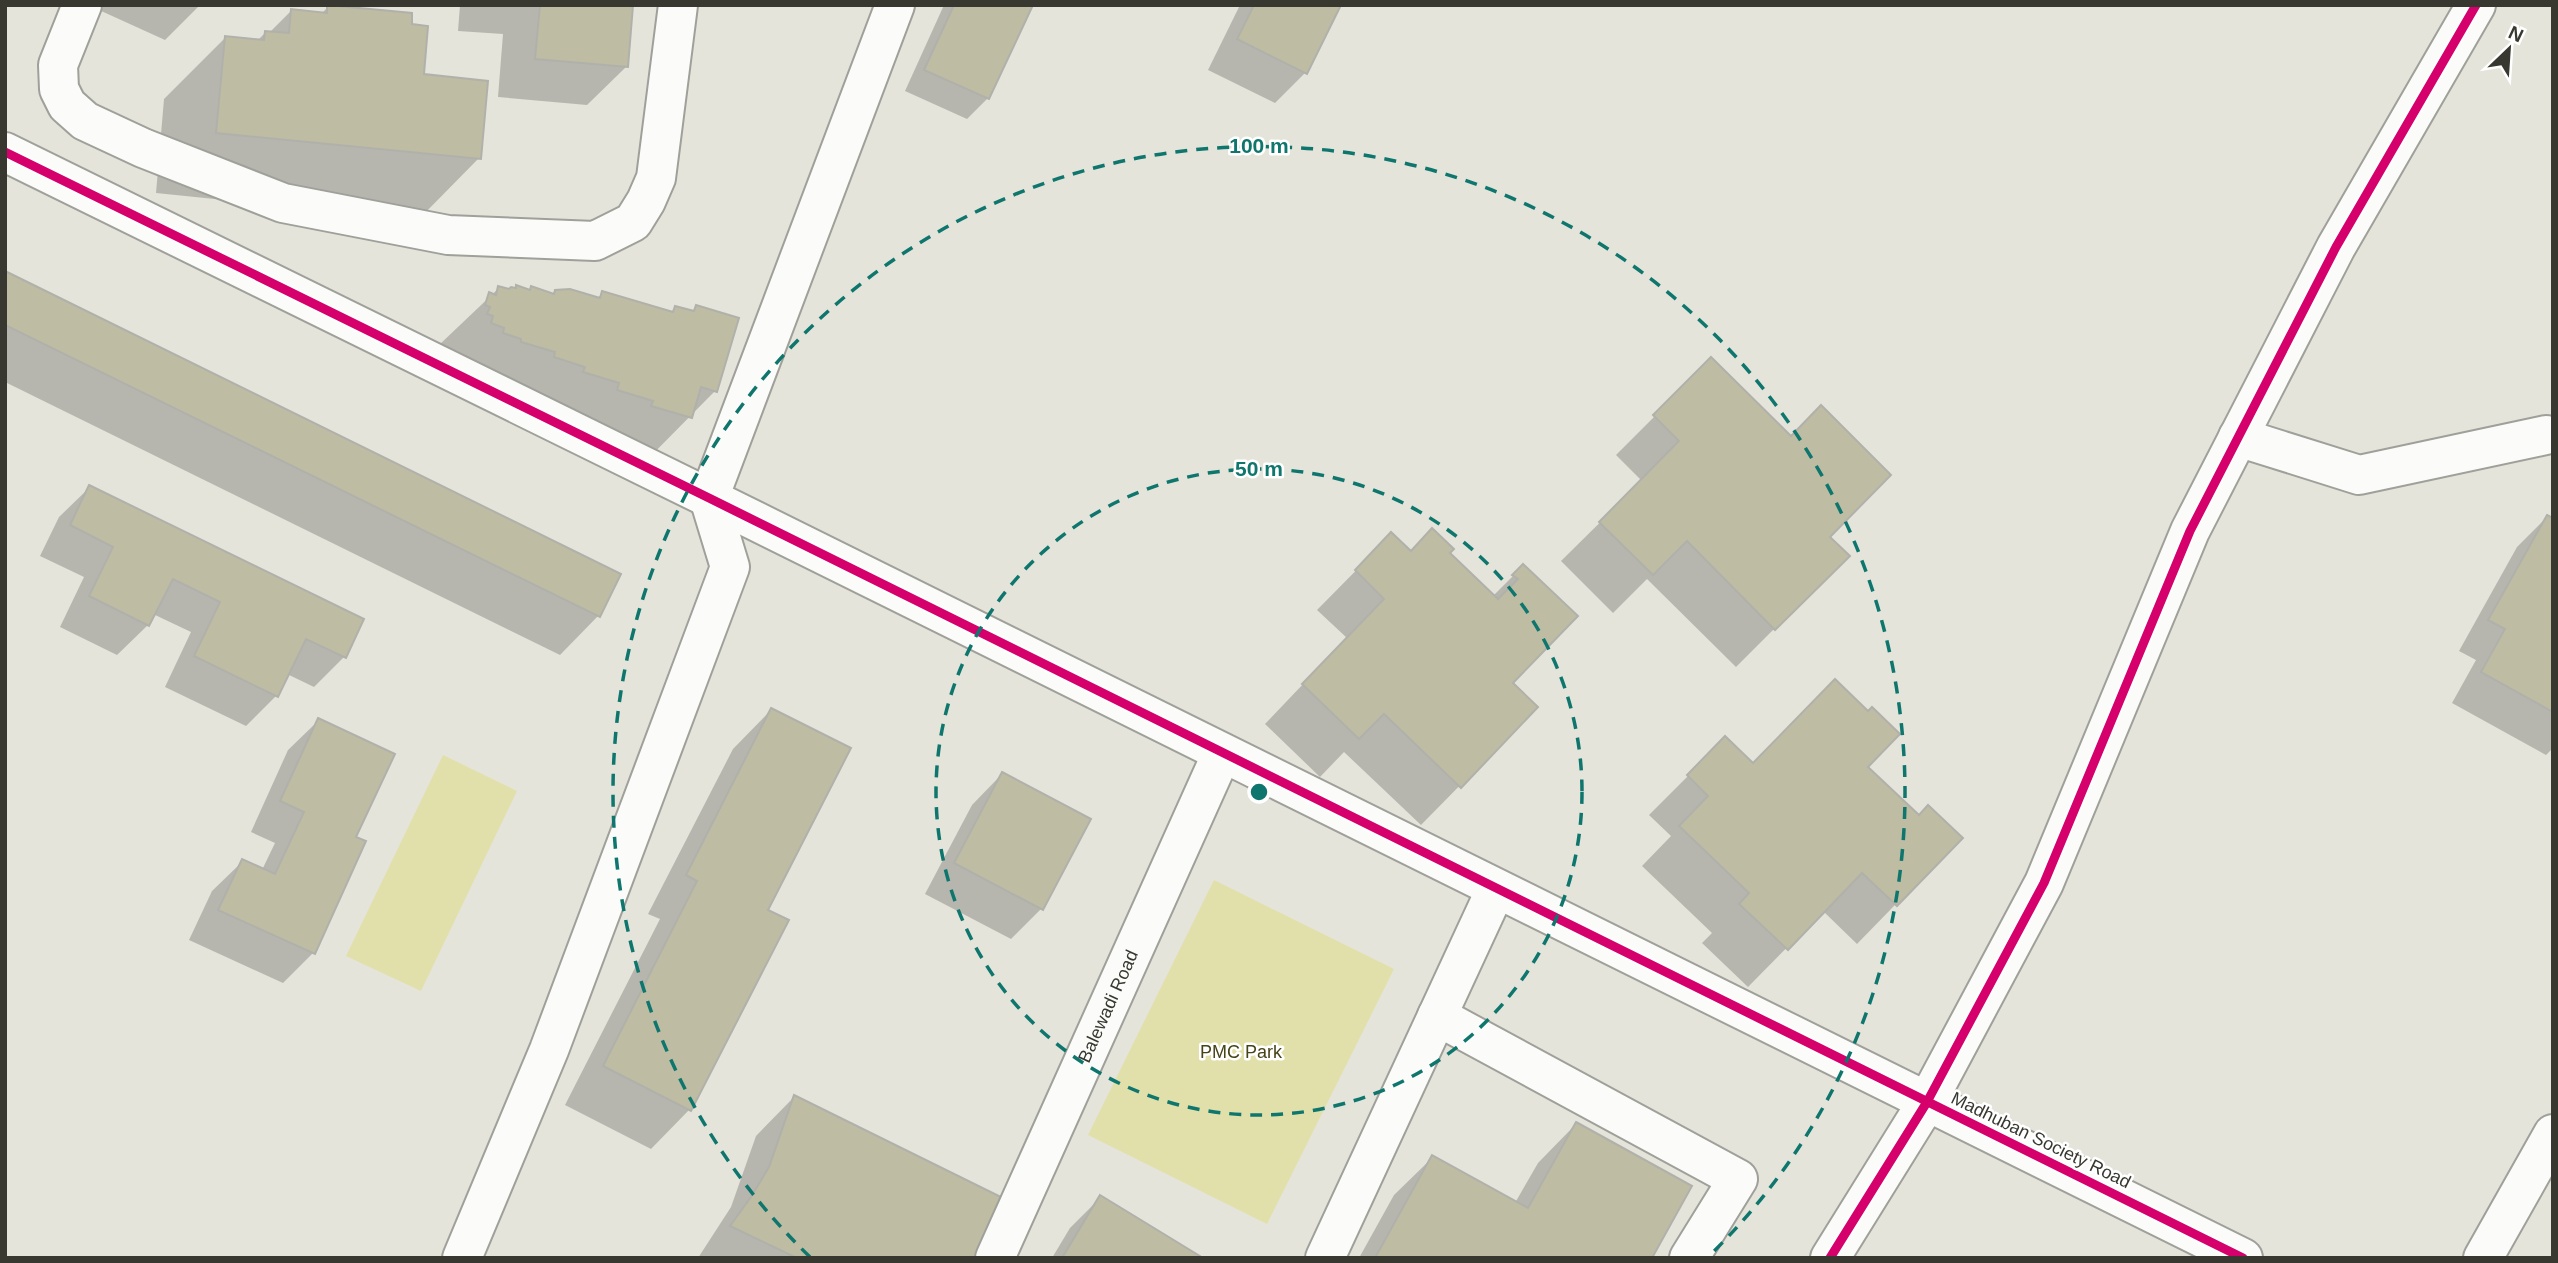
<svg xmlns="http://www.w3.org/2000/svg" width="2558" height="1263" font-family="Arial,sans-serif">
	<style>
		.green { fill: #e2e0aa }
		.shadow { fill: #0003 }
		.building { fill: #bebca3; stroke: #b1b1ab; stroke-width: 2 }
		.lines { fill: none; stroke-linecap: round; stroke-linejoin: round }
		.minor-casing { stroke: #a0a09a; stroke-width: 42 }
		.minor { stroke: #fbfbfa; stroke-width: 38 }
		.cycleway-casing { stroke: #fff; stroke-width: 13 }
		.cycleway { stroke: #d6006c; stroke-width: 9 }
		.ring { fill: none; stroke: #0f766e; stroke-width: 3.5; stroke-dasharray: 12 9 }
		.labels { text-anchor: middle; dominant-baseline: central; stroke-width: 5; stroke-linejoin: round; paint-order: stroke }
		.street-label { font-size: 18px; fill: #383831; stroke: #fff }
		.park-label { font-size: 18px; fill: #474418; stroke: #fff }
		.centre { fill: #0f766e; stroke: #fff; stroke-width: 3.5 }
		.ring-label { font-size: 21px; text-anchor: middle; font-weight: bold; fill: #0f766e; stroke: #fff; stroke-width: 5; stroke-linejoin: round; paint-order: stroke }
	</style>
	<rect width="100%" height="100%" fill="#e4e4db"/>
	<g class="green">
		<polygon points="443,755 517,791 421,991 346,956"/>
		<polygon points="1214,880 1394,969 1267,1224 1088,1135"/>
	</g>
	<g class="shadow">
		<polygon points="88,5 200,5 165,40"/>
		<polygon points="460,5 631,5 626,67 587,105 498,97 503,34 458,31"/>
		<polygon points="944,5 1031,5 988,98 967,119 905,91"/>
		<polygon points="1240,5 1339,5 1305,73 1275,103 1208,70"/>
		<polygon points="328,7 410,26 422,76 479,158 418,220 156,193 164,99 225,38 257,41 265,33 269,33 291,11 321,14"/>
		<polygon points="5,273 598,616 560,655 5,382"/>
		<polygon points="499,288 509,291 528,291 532,288 552,295 556,292 596,299 603,293 670,313 675,308 691,312 697,307 715,391 639,468 439,345"/>
		<polygon points="1711,360 1791,438 1828,537 1847,556 1736,667 1647,579 1613,613 1561,561 1642,481 1616,455"/>
		<polygon points="90,487 344,657 314,687 287,674 276,696 246,726 165,687 191,632 153,614 148,625 117,655 60,627 84,577 40,556 59,517"/>
		<polygon points="2547,517 2553,520 2553,748 2546,755 2452,703 2476,660 2459,651 2517,547"/>
		<polygon points="1391,535 1410,553 1448,553 1493,596 1523,566 1510,683 1536,708 1421,825 1344,752 1320,777 1265,724 1347,638 1317,610"/>
		<polygon points="771,710 766,910 689,1110 651,1149 565,1105 660,919 648,914 733,749"/>
		<polygon points="319,720 354,838 313,953 283,983 189,940 212,891 243,861 262,870 275,843 251,832 288,750"/>
		<polygon points="1725,739 1752,765 1866,767 1918,817 1960,838 1857,944 1823,911 1748,987 1702,943 1712,933 1642,866 1671,836 1649,815"/>
		<polygon points="1002,774 1041,909 1011,939 925,894 972,805"/>
		<polygon points="794,1097 979,1258 698,1258 731,1207 756,1136"/>
		<polygon points="1576,1124 1650,1258 1359,1258 1394,1195 1433,1157 1515,1203 1538,1163"/>
		<polygon points="1100,1198 1199,1258 1052,1258 1070,1228"/>
	</g>
	<g class="building">
		<polygon points="327,5 412,13 412,24 428,26 424,74 488,81 481,159 216,133 225,36 264,40 265,31 289,33 291,9 327,13"/>
		<polygon points="540,5 633,5 628,67 535,59"/>
		<polygon points="954,5 1033,5 989,99 924,70"/>
		<polygon points="1254,5 1341,5 1307,74 1237,39"/>
		<polygon points="5,271 621,574 600,617 5,325"/>
		<polygon points="516,285 530,290 531,286 554,294 555,290 570,289 600,298 602,291 673,312 675,306 694,311 696,305 739,318 717,392 701,387 692,418 651,406 653,401 617,390 619,383 583,372 585,367 554,357 555,352 521,342 521,339 503,333 504,328 491,323 493,316 487,314 490,307 485,305 489,292 496,295 498,286 509,289 511,287 516,288"/>
		<polygon points="1711,357 1791,436 1821,405 1891,475 1830,537 1850,556 1775,630 1687,541 1653,575 1599,522 1679,441 1653,415"/>
		<polygon points="89,485 364,619 346,658 306,639 278,697 194,656 220,602 173,579 149,626 89,596 113,547 70,525"/>
		<polygon points="2547,515 2553,518 2553,712 2481,672 2505,629 2488,620"/>
		<polygon points="1432,528 1454,549 1450,553 1498,599 1518,579 1512,575 1523,564 1578,616 1513,683 1538,707 1461,788 1384,714 1359,739 1302,684 1384,599 1355,570 1391,532 1411,551"/>
		<polygon points="1835,679 1868,711 1872,707 1900,734 1868,767 1919,815 1928,805 1963,838 1897,906 1862,873 1788,950 1739,904 1749,893 1679,826 1708,796 1687,775 1725,736 1753,763"/>
		<polygon points="771,708 851,748 768,910 789,920 691,1111 603,1066 697,881 686,875"/>
		<polygon points="318,718 395,754 356,837 366,841 315,954 218,910 242,859 275,874 304,812 280,801"/>
		<polygon points="1002,772 1091,819 1043,910 954,863"/>
		<polygon points="794,1095 1007,1200 981,1258 797,1258 730,1226 751,1197 769,1167"/>
		<polygon points="1576,1122 1692,1186 1652,1258 1375,1258 1432,1155 1528,1208"/>
		<polygon points="1100,1195 1203,1258 1062,1258"/>
	</g>
	<g class="lines">
		<defs>
			<g id="minor">
				<polyline points="82,5 58,65 59,89 67,105 85,121 143,148 283,203 448,235 595,241 633,222 646,201 656,178 678,5"/>
				<polyline points="5,152 709,498 2243,1258"/>
				<polyline points="2238,437 2359,475 2546,435"/>
				<polyline points="1437,1016 1738,1179 1689,1258"/>
				<polyline points="462,1258 549,1050 730,567 709,498 895,5"/>
				<path id="s1" d="M995,1258L1222,753"/>
				<polyline points="1325,1258 1496,889"/>
				<polyline points="1830,1258 1927,1102 2044,883 2190,531 2336,247 2476,5"/>
				<polyline points="2483,1258 2553,1134"/>
			</g>
		</defs>
		<use href="#minor" class="minor-casing"/>
		<use href="#minor" class="minor"/>
		<defs>
			<g id="cycleway">
				<polyline points="5,152 709,498 2243,1258"/>
				<polyline points="1830,1258 1927,1102 2044,883 2190,531 2336,247 2476,5"/>
			</g>
		</defs>
		<use href="#cycleway" class="cycleway-casing"/>
		<use href="#cycleway" class="cycleway"/>
	</g>
	<g class="ring">
		<circle cx="1259" cy="792" r="323"/>
		<path d="M810 1257A646 646 0 1 1 1708 1257"/>
	</g>
	<g class="labels">
		<g class="street-label">
			<text stroke="none"><textPath href="#s1" startOffset="276">Balewadi Road</textPath></text>
			<text transform="translate(2041 1140) rotate(26)">Madhuban Society Road</text>
		</g>
		<g class="park-label">
			<text x="1241" y="1052">PMC Park</text>
		</g>
	</g>
	<circle cx="1259" cy="792" r="10" class="centre"/>
	<g class="ring-label">
		<text x="1259" y="153">100 m</text>
		<text x="1259" y="476">50 m</text>
	</g>
	<rect width="2558" height="1263" fill="none" stroke="#383831" stroke-width="14"/>
	<g transform="translate(2509 49) rotate(25)" stroke="#ffffff" stroke-width="5" paint-order="stroke">
	<path d="M0-5L12 26L0 18L-12 26Z" fill="#383831"/>
	<text y="-10" font-size="19" font-weight="bold" text-anchor="middle" fill="#383831">N</text>
	</g>
</svg>
